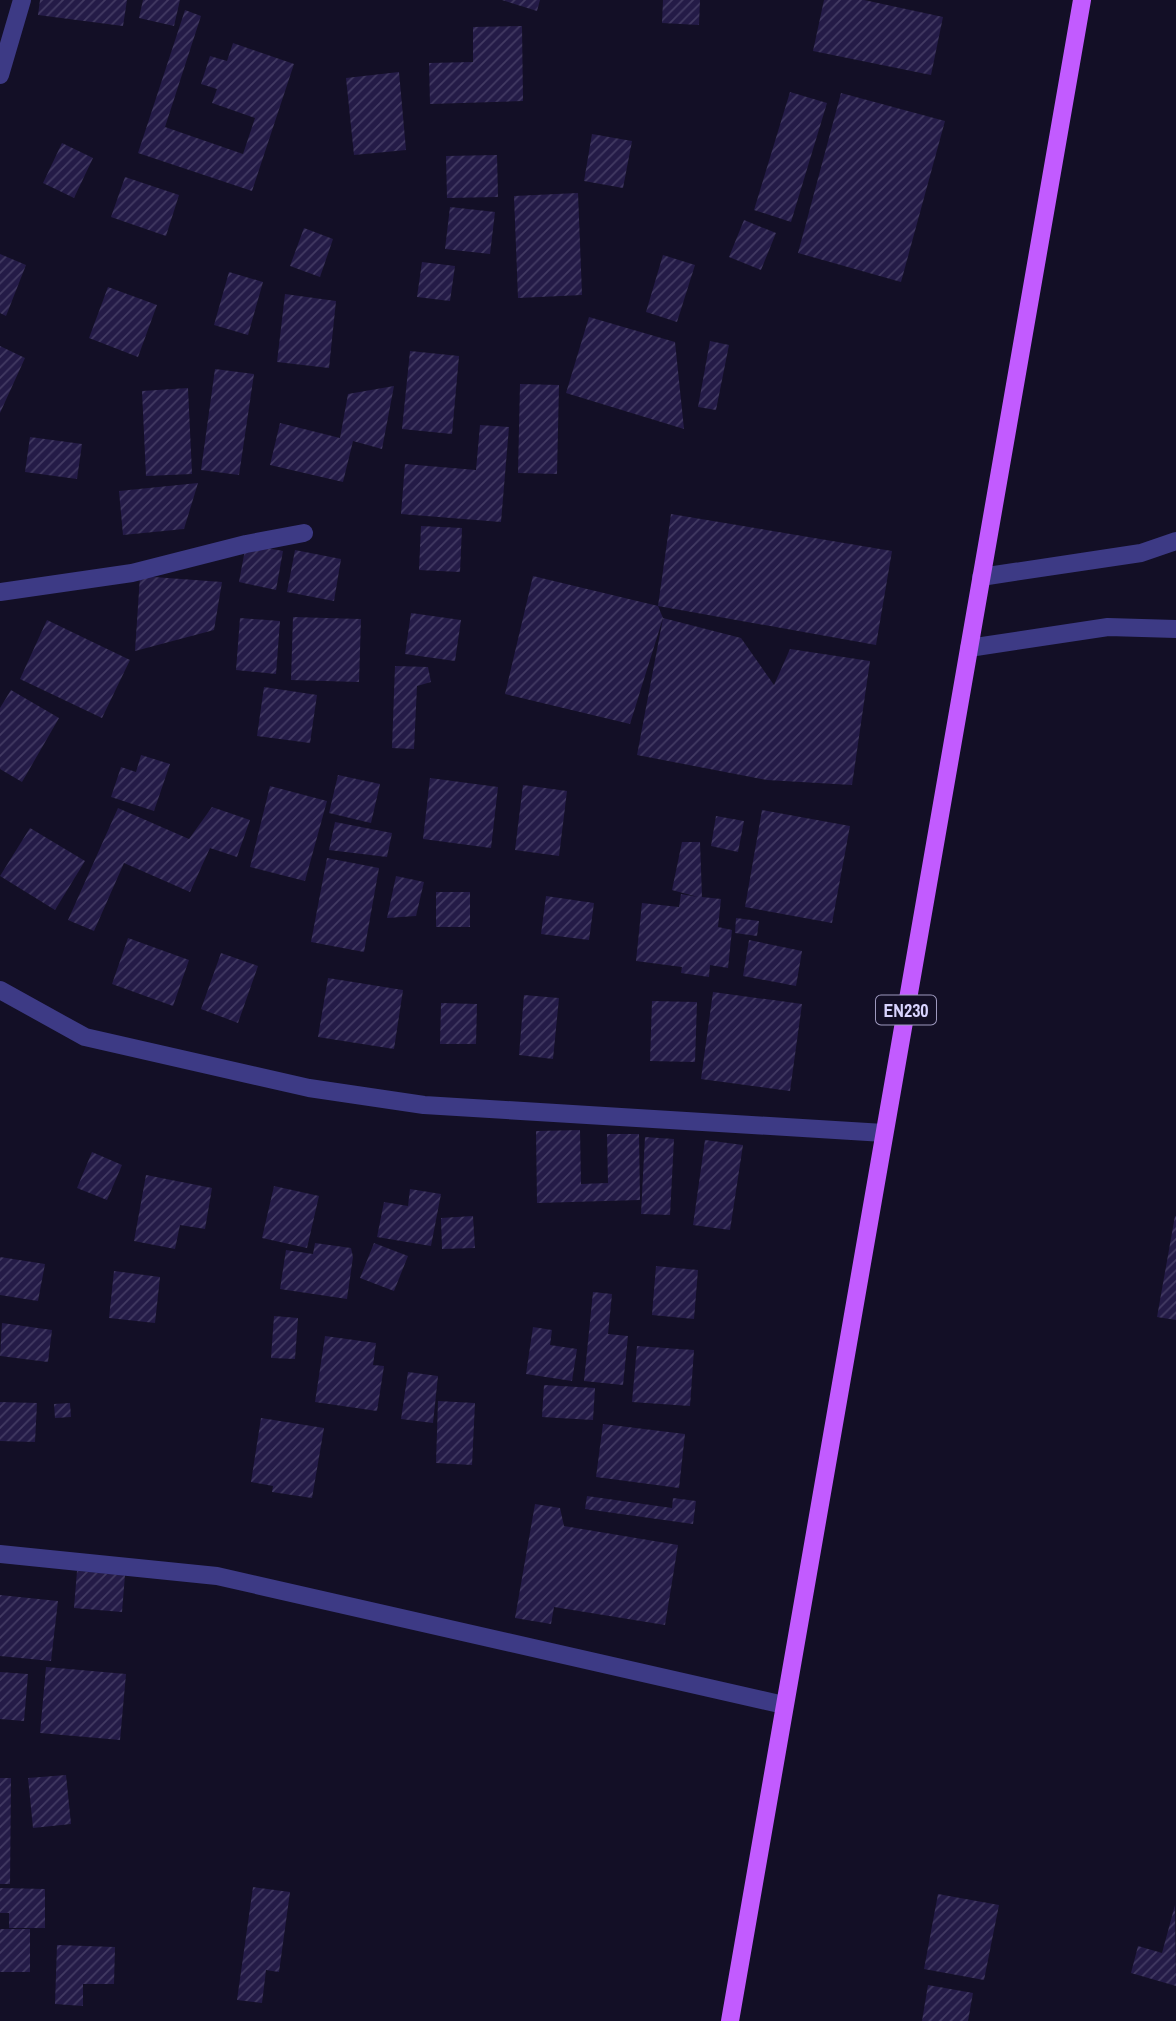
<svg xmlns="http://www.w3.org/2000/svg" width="1176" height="2021" font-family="'Archivo Narrow',sans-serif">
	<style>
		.building { fill: url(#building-hatch) }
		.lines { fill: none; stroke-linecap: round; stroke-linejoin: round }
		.minor { stroke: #3d3a85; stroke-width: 18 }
		.major { stroke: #c25bff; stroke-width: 18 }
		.labels { text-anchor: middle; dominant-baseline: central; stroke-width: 7; stroke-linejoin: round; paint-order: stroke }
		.shield { fill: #130f26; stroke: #9e99be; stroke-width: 2 }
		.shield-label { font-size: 18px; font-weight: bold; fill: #d9d4ff }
	</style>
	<defs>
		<pattern id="building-hatch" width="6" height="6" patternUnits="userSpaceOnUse" patternTransform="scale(1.75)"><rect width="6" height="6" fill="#241b47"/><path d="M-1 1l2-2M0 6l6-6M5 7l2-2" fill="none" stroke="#433b63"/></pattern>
	</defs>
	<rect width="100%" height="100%" fill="#130f26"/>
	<g class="building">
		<polygon points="40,0 127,0 123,26 38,15"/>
		<polygon points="143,0 180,0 174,26 139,18"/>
		<polygon points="502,0 540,0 537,11"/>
		<polygon points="663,0 700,0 699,25 662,23"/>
		<polygon points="824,0 864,0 943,17 931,75 813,51"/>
		<polygon points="185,10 201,16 165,127 243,154 255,118 212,103 217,89 201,84 210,56 227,61 233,43 294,64 252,191 138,153"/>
		<polygon points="522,26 523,101 430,104 429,63 473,62 473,27"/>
		<polygon points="399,72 406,150 354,155 346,78"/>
		<polygon points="790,92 827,103 791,222 754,210"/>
		<polygon points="841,93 945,121 901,282 798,253"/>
		<polygon points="592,134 632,141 623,188 584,181"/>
		<polygon points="62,143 93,158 74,198 43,183"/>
		<polygon points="497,155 498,197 447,198 446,156"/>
		<polygon points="125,177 179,195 166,236 111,217"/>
		<polygon points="578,193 582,295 518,298 514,196"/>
		<polygon points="450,207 495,212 490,254 445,249"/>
		<polygon points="744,220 776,233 761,270 729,257"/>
		<polygon points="304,228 333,239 320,277 290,266"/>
		<polygon points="0,254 26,265 6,316 0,313"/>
		<polygon points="663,255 695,265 677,322 646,312"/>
		<polygon points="422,262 455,266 450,301 417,297"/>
		<polygon points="229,272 263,282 248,335 214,325"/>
		<polygon points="108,287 157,305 138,357 89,338"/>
		<polygon points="285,294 336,301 329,368 277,362"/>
		<polygon points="589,317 675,342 684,429 566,393"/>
		<polygon points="710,341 729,345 716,410 698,407"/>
		<polygon points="0,346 25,358 0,413"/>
		<polygon points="410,351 459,356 452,434 402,429"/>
		<polygon points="215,369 254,374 239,475 201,470"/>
		<polygon points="520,384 559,385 557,474 518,473"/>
		<polygon points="394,386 382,449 353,441 343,482 270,465 280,423 340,438 348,394"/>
		<polygon points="188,388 192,474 146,476 142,391"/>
		<polygon points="480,425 509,427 501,522 401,514 405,464 476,470"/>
		<polygon points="30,437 82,444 77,479 25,472"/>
		<polygon points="198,483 184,529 123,535 119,491"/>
		<polygon points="671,514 892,551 876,645 658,606"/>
		<polygon points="421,526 462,528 460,572 419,570"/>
		<polygon points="246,544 283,551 276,590 239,582"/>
		<polygon points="295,550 341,559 334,601 287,592"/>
		<polygon points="140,576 222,582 214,630 135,651"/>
		<polygon points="533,576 658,606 663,618 630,724 505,694"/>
		<polygon points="411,613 461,620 455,661 405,654"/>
		<polygon points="293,617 361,619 359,682 291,680"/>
		<polygon points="240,618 280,621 276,674 236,670"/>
		<polygon points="663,618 741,638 774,685 790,649 870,661 852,785 767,780 637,755"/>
		<polygon points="47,620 130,660 102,718 20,679"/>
		<polygon points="395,666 428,667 431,682 417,686 414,749 392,748"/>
		<polygon points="264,687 317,695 310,743 257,736"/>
		<polygon points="11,690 59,718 22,782 0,769 0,708"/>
		<polygon points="141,755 170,764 154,811 111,797 121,767 136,772"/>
		<polygon points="338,775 380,784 371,823 329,813"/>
		<polygon points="430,778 498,787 491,848 423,839"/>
		<polygon points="523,785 567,791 559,856 515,850"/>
		<polygon points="270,786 327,801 305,881 250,867"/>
		<polygon points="212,807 250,820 237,857 210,848 190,892 124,863 94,931 68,920 118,808 189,839"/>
		<polygon points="762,810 850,826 832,923 745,907"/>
		<polygon points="716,816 744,821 738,852 711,846"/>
		<polygon points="335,822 392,833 387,857 329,850"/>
		<polygon points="30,828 85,861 55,910 0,876"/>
		<polygon points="682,842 700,842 702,897 721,899 718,927 732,930 728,968 710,965 709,977 681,973 682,967 636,961 642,903 679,907 681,894 698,897 672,890"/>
		<polygon points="327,858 379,868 364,952 311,942"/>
		<polygon points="396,876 424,882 416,916 387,918"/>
		<rect x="436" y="892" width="34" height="35"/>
		<polygon points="546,896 594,903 589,940 541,934"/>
		<polygon points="736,918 759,921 757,936 735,933"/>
		<polygon points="128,938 189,960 173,1006 112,984"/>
		<polygon points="749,940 802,951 796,986 743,976"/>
		<polygon points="221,953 258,966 238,1023 201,1009"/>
		<polygon points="328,978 403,990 394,1049 318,1037"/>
		<polygon points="713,992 802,1004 790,1091 701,1079"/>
		<polygon points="524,995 559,998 553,1059 519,1055"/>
		<polygon points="652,1001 697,1002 695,1062 650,1061"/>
		<polygon points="441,1003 477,1004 476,1044 440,1044"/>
		<polygon points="580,1130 581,1184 608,1183 607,1134 639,1134 640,1200 537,1203 536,1131"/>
		<polygon points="645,1137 674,1139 670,1215 641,1214"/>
		<polygon points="705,1140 743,1145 730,1230 693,1225"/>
		<polygon points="92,1152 122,1165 107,1200 77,1188"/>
		<polygon points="146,1175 212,1188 205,1229 180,1225 175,1249 134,1241"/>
		<polygon points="274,1186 319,1196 307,1248 262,1238"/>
		<polygon points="410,1189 441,1194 431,1246 377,1237 384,1202 408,1206"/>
		<polygon points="473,1216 475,1248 442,1249 441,1218"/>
		<polygon points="1175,1216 1176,1216 1176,1320 1157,1317"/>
		<polygon points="315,1243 351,1248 353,1257 347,1299 280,1289 286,1250 313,1254"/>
		<polygon points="374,1243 408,1256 394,1291 360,1278"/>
		<polygon points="0,1257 45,1264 38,1301 0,1295"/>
		<polygon points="656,1266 698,1270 694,1319 652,1315"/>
		<polygon points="114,1271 160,1277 155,1323 109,1318"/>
		<polygon points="593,1292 612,1294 608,1334 628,1336 623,1385 584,1381"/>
		<polygon points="274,1316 298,1318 295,1359 271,1358"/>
		<polygon points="2,1323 52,1330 48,1362 0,1356"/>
		<polygon points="533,1327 552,1330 550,1345 577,1349 572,1381 526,1374"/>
		<polygon points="325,1336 376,1343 373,1365 384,1366 377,1411 315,1402"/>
		<polygon points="637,1346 694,1350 690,1406 632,1402"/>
		<polygon points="408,1372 438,1376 433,1423 401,1419"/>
		<polygon points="544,1385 595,1388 593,1420 542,1417"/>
		<polygon points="438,1401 475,1403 472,1465 436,1463"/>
		<polygon points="0,1402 37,1403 35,1442 0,1441"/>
		<polygon points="70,1403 71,1417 55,1418 54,1404"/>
		<polygon points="261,1418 324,1428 312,1498 272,1492 273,1486 251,1482"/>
		<polygon points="603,1424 685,1434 679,1488 596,1477"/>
		<polygon points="587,1496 672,1508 673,1498 696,1501 693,1524 585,1509"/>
		<polygon points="535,1504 560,1508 564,1526 678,1545 665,1625 554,1607 551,1624 515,1618"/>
		<polygon points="77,1571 125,1575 122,1612 74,1608"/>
		<polygon points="0,1595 58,1601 51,1661 0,1656"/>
		<polygon points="46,1667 126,1674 120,1740 40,1733"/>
		<polygon points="0,1672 28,1674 24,1721 0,1719"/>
		<polygon points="66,1775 71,1824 33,1828 28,1778"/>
		<polygon points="0,1778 11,1778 10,1884 0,1884"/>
		<polygon points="253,1887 290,1892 279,1972 266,1970 262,2003 237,2000"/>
		<polygon points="0,1888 45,1889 45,1928 9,1928 9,1913 0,1913"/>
		<polygon points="938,1894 999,1905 984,1980 924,1969"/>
		<polygon points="1175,1905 1176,1986 1131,1973 1138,1946 1162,1953"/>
		<rect x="0" y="1929" width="30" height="43"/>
		<polygon points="57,1945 115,1947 114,1984 83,1984 83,2006 55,2004"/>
		<polygon points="928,1985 973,1993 968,2021 922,2021"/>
	</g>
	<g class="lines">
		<g class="minor">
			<polyline points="0,75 22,0"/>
			<polyline points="981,577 1141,553 1176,541"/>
			<polyline points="0,592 132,573 246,544 304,533"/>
			<polyline points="969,648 1108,627 1176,629"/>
			<polyline points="0,990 85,1037 309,1088 424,1105 884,1133"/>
			<polyline points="0,1554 217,1576 784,1705"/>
		</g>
		<polyline class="major" points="730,2021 1082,0"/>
	</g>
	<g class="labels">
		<rect class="shield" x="876" y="995.5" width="60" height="29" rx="5"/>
		<g class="shield-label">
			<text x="906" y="1010">EN230</text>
		</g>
	</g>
</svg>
